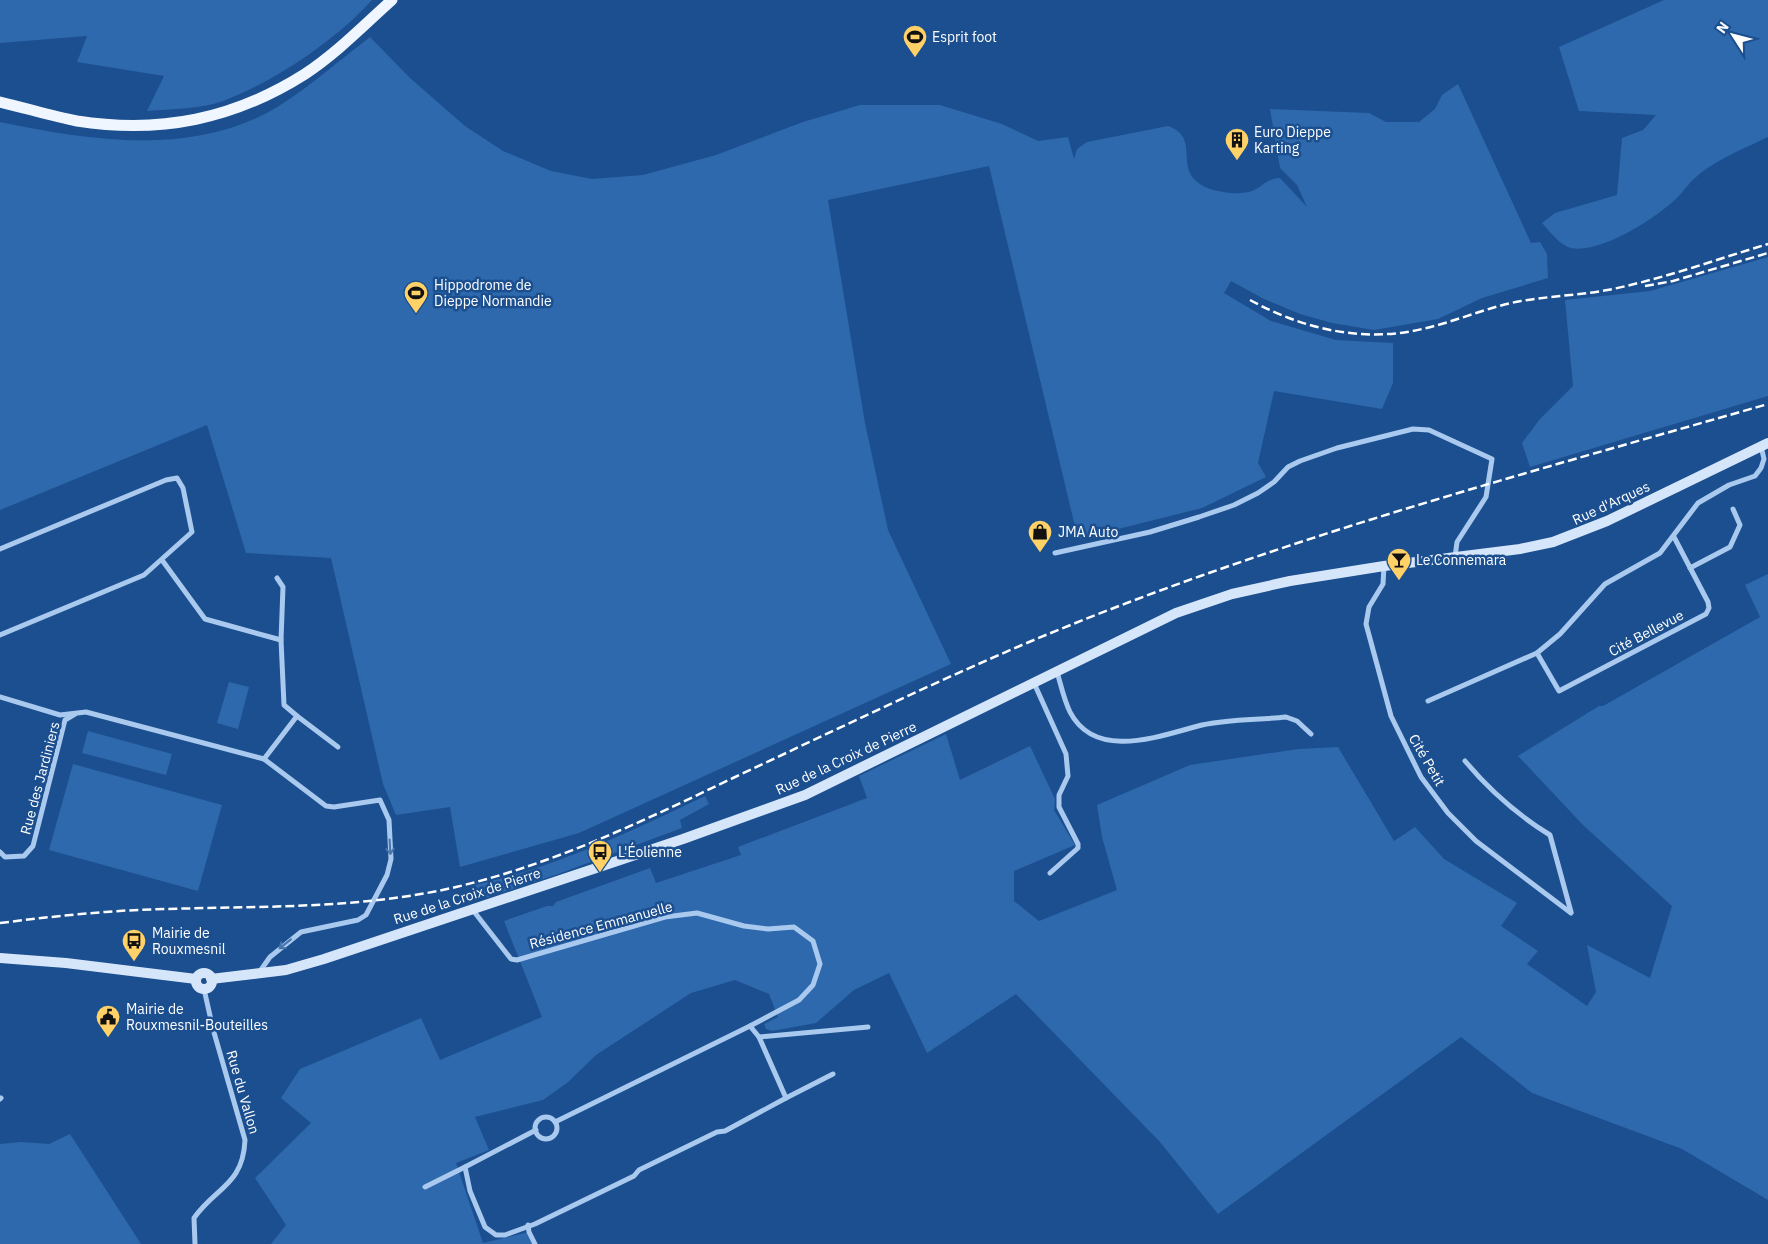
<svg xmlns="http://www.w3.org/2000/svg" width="1768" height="1244" font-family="'IBM Plex Sans',sans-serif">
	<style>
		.green { fill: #2e69ad }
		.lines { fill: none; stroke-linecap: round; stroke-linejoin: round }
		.minor { stroke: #a9c9ee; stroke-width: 5 }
		.secondary { stroke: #d6e6fa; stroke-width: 10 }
		.primary { stroke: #f0f6ff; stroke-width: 11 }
		.rail { stroke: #fff; stroke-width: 2.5; stroke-dasharray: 9 4; stroke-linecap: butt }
		.oneway { stroke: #4674ac }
		.labels { text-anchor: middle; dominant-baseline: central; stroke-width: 5; stroke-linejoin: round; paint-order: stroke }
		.poi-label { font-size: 14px; fill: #fff; stroke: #1b4f8f; text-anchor: start }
		.street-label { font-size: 14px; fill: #fff; stroke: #1b4f8f }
	</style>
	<rect width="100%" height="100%" fill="#1b4f8f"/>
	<g class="green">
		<path d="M0,0H372C336,40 274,82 223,101C200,109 172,109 147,111L164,76L77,62L87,36L0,43Z"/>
		<path d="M1664,0H1768V137C1745,148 1713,161 1695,178C1688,184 1683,192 1677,198C1656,218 1601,254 1571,248C1560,245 1550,232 1542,223L1555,213L1617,195L1622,138L1643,130L1656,115L1579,111L1559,47Z"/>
		<path d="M370,37L410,78L465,126L503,151L551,171L592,179L643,175L716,155L803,122L860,105H940L1002,124L1038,141L1068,137L1074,159L1077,149L1087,142L1168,126C1199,137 1177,163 1196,181C1207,192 1237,196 1252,191C1264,186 1265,179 1280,178L1307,207L1297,185L1280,168L1270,109L1369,113L1386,122H1419L1435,109L1442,95L1458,84L1531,243L1540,242L1547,254L1548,278L1482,298L1438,319L1374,330L1332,323L1300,314L1264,299L1231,281L1224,293L1271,321L1336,340L1393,343V383L1382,409L1274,391L1258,463L1266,477L1202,508L1078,539L989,166L828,200L865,423L888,530L951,664L579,833L460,867L450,807L396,815L383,784L331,558L246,553L207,425L0,510V122C91,141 199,158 282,104C313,84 341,59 370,37Z"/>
		<polygon points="1768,257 1768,396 1530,467 1522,443 1540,419 1573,386 1565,300 1650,291"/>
		<polygon points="1768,574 1768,1200 1682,1149 1532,1093 1461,1037 1218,1214 1160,1142 1016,994 927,1053 889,973 854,990 816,1023 772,1031 766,1029 764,1024 778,1017 769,994 735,980 691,993 596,1055 567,1083 543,1100 475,1117 489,1150 456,1163 483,1243 529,1232 536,1244 271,1244 286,1225 255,1178 311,1123 281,1098 300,1069 421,1018 440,1060 542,1017 504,921 547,906 553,906 556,902 650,868 656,883 741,855 738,847 867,798 859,776 946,734 960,780 1030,746 1055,799 1054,810 1075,845 1014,871 1014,901 1039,921 1117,890 1102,837 1097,805 1190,765 1298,749 1338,747 1394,841 1415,827 1444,859 1517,903 1501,926 1538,951 1527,964 1587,1006 1596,992 1587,945 1650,978 1672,906 1583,825 1518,756 1599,706 1603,706 1760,617 1745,585"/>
		<polygon points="229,682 249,687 238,729 217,723"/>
		<polygon points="88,731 172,754 166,775 82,753"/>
		<polygon points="73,764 222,805 198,891 49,850"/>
		<path d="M705,796L709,804L680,820L682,828L558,874L485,898L475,885C556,867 630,832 705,796Z"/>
		<polygon points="70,1134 141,1244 0,1244 0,1144 21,1142 49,1144"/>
	</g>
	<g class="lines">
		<g class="minor">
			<polyline points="0,549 166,480 177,478 183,488 192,532 144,575 0,635"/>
			<polyline points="1055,553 1150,532 1199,517 1234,505 1258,493 1274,482 1288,467 1300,461 1337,448 1413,429 1429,430 1492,459 1486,497 1457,542 1455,557"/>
			<polyline points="162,560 205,619 281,640"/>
			<polyline points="1384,566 1383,584 1369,607 1366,624 1391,716 1421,777 1448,813 1476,841 1571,913"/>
			<polyline points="1690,568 1730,547 1740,525 1733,509"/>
			<polyline points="1537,653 1559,691 1706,614 1709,608 1708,602 1674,537"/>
			<path d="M1057,672C1061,685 1064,700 1070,712C1096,762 1162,735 1202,725C1229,719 1259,720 1286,717L1297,721L1311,734"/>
			<polyline points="1034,683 1066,754 1068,776 1059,795 1059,807 1078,844 1078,848 1050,873"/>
			<polyline points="0,697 60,715 86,712 264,759 326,806 334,807 380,800 389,820 391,859 387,875 366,915 358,920 301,932 270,957 258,974"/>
			<polyline points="1428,701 1537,653 1560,634 1605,584 1660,553 1698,503 1729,485 1755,476 1761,468 1764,459 1761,446"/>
			<polyline points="297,716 338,747"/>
			<polyline points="264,759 297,716 284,705 281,640 283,587 277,578"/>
			<path d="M1465,761C1490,791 1516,814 1550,835L1571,912"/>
			<polyline points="0,852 5,857 24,856 33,846 65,720 75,714"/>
			<polyline points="472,909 511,959 517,960 665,917 697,913 744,926 768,929 794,927 813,941 820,964 813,985 799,1000 750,1026 555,1122"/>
			<polyline points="750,1026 759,1037 868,1027"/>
			<polyline points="786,1098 833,1074"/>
			<polyline points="0,1099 1,1098"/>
			<circle cx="546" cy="1128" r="11"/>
			<polyline points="536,1130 465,1167 470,1191 485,1227 496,1235 505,1235 535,1224 634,1176 639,1170 717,1132 725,1131 786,1098 759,1037"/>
			<polyline points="425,1187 465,1167"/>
			<polyline points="528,1225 529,1232 535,1244"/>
			<path d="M195,1244L194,1218C216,1187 243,1185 245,1140L213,1029L204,989"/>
		</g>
		<g class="secondary">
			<polyline points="0,958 66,963 196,979"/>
			<circle cx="204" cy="981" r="8"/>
			<polyline points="211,979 286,970 324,959 683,839 805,795 1176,613 1232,594 1290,581 1384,566 1520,549 1553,542 1607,521 1768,443"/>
		</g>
		<path class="primary" d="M0,102C26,108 51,116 77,121C161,134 234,119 305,74C337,53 364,25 392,0"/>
		<g class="rail">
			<polyline points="1645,286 1673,281 1768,253"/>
			<path d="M1250,300C1303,329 1363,343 1422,329C1455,322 1487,307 1521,301C1556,295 1591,295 1626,286C1674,275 1721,258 1768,244"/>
			<path d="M0,923C56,916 111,910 167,909C264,906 361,909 456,887C554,864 643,821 733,778C829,733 924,687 1022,645C1263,543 1517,476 1768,404"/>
		</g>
	</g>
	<defs><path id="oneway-shaft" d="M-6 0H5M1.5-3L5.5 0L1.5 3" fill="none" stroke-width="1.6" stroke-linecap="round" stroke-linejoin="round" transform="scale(1.25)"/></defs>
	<g class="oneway">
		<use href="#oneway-shaft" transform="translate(390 847) rotate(87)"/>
		<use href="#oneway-shaft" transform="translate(285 944) rotate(142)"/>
	</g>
	<defs>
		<symbol id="stadium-pin" viewBox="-11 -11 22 30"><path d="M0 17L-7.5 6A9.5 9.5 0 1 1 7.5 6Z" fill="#ffd166" stroke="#1b4f8f"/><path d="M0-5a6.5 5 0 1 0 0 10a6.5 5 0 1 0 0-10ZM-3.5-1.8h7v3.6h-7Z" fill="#111"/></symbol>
		<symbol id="building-pin" viewBox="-11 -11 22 30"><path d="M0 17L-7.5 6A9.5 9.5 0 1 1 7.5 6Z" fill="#ffd166" stroke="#1b4f8f"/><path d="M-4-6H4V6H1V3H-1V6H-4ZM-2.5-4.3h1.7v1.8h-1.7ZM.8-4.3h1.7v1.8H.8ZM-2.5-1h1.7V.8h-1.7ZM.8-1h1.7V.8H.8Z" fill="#111"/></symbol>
		<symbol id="shop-pin" viewBox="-11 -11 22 30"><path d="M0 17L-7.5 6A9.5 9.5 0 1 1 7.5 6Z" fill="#ffd166" stroke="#1b4f8f"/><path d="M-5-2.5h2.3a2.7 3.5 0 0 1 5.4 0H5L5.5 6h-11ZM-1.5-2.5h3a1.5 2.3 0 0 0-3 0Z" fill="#111"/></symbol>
		<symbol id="bar-pin" viewBox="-11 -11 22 30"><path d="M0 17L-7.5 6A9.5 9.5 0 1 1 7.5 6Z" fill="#ffd166" stroke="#1b4f8f"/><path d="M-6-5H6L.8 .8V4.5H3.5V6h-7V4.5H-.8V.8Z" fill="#111"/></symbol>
		<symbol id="bus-pin" viewBox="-11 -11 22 30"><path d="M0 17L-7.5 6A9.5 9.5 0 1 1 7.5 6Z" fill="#ffd166" stroke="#1b4f8f"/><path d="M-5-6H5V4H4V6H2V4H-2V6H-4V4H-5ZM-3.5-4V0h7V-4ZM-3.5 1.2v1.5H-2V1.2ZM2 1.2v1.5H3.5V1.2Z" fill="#111"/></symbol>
		<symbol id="civic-pin" viewBox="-11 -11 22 30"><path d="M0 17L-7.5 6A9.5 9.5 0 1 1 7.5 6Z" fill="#ffd166" stroke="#1b4f8f"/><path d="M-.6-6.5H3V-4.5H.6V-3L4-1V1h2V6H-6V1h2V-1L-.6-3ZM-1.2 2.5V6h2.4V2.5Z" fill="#111"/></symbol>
	</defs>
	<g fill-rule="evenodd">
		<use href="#stadium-pin" x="901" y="23" width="28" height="38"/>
		<use href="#building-pin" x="1223" y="126" width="28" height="38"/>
		<use href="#stadium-pin" x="402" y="279" width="28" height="38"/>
		<use href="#shop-pin" x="1026" y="518" width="28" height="38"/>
		<use href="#bar-pin" x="1385" y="546" width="28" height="38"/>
		<use href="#bus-pin" x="586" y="838" width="28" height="38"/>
		<use href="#bus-pin" x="120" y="927" width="28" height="38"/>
		<use href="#civic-pin" x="94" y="1003" width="28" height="38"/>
	</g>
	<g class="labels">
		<g class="poi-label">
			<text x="932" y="37">Esprit foot</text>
			<text x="1254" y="132">Euro Dieppe<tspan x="1254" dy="16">Karting</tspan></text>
			<text x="434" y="285">Hippodrome de<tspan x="434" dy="16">Dieppe Normandie</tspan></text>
			<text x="1058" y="532">JMA Auto</text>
			<text x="1416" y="560">Le Connemara</text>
			<text x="618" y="852">L'Éolienne</text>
			<text x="152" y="933">Mairie de<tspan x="152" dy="16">Rouxmesnil</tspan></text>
			<text x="126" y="1009">Mairie de<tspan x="126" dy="16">Rouxmesnil-Bouteilles</tspan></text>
		</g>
		<g class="street-label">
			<text transform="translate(1611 503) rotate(-25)">Rue d'Arques</text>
			<text transform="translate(1646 633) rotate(-28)">Cité Bellevue</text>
			<text transform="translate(846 758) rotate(-25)">Rue de la Croix de Pierre</text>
			<text transform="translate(1427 760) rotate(60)">Cité Petit</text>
			<text transform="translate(40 778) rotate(-75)">Rue des Jardiniers</text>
			<text transform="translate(467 896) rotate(-18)">Rue de la Croix de Pierre</text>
			<text transform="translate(601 925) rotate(-15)">Résidence Emmanuelle</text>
			<text transform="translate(243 1092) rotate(74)">Rue du Vallon</text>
		</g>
	</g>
	<g transform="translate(1733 35) rotate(306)" stroke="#1b4f8f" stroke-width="4" paint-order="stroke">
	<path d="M0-4L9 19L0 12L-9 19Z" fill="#ffffff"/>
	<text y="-8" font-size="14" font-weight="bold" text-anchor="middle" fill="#ffffff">N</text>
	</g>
</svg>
